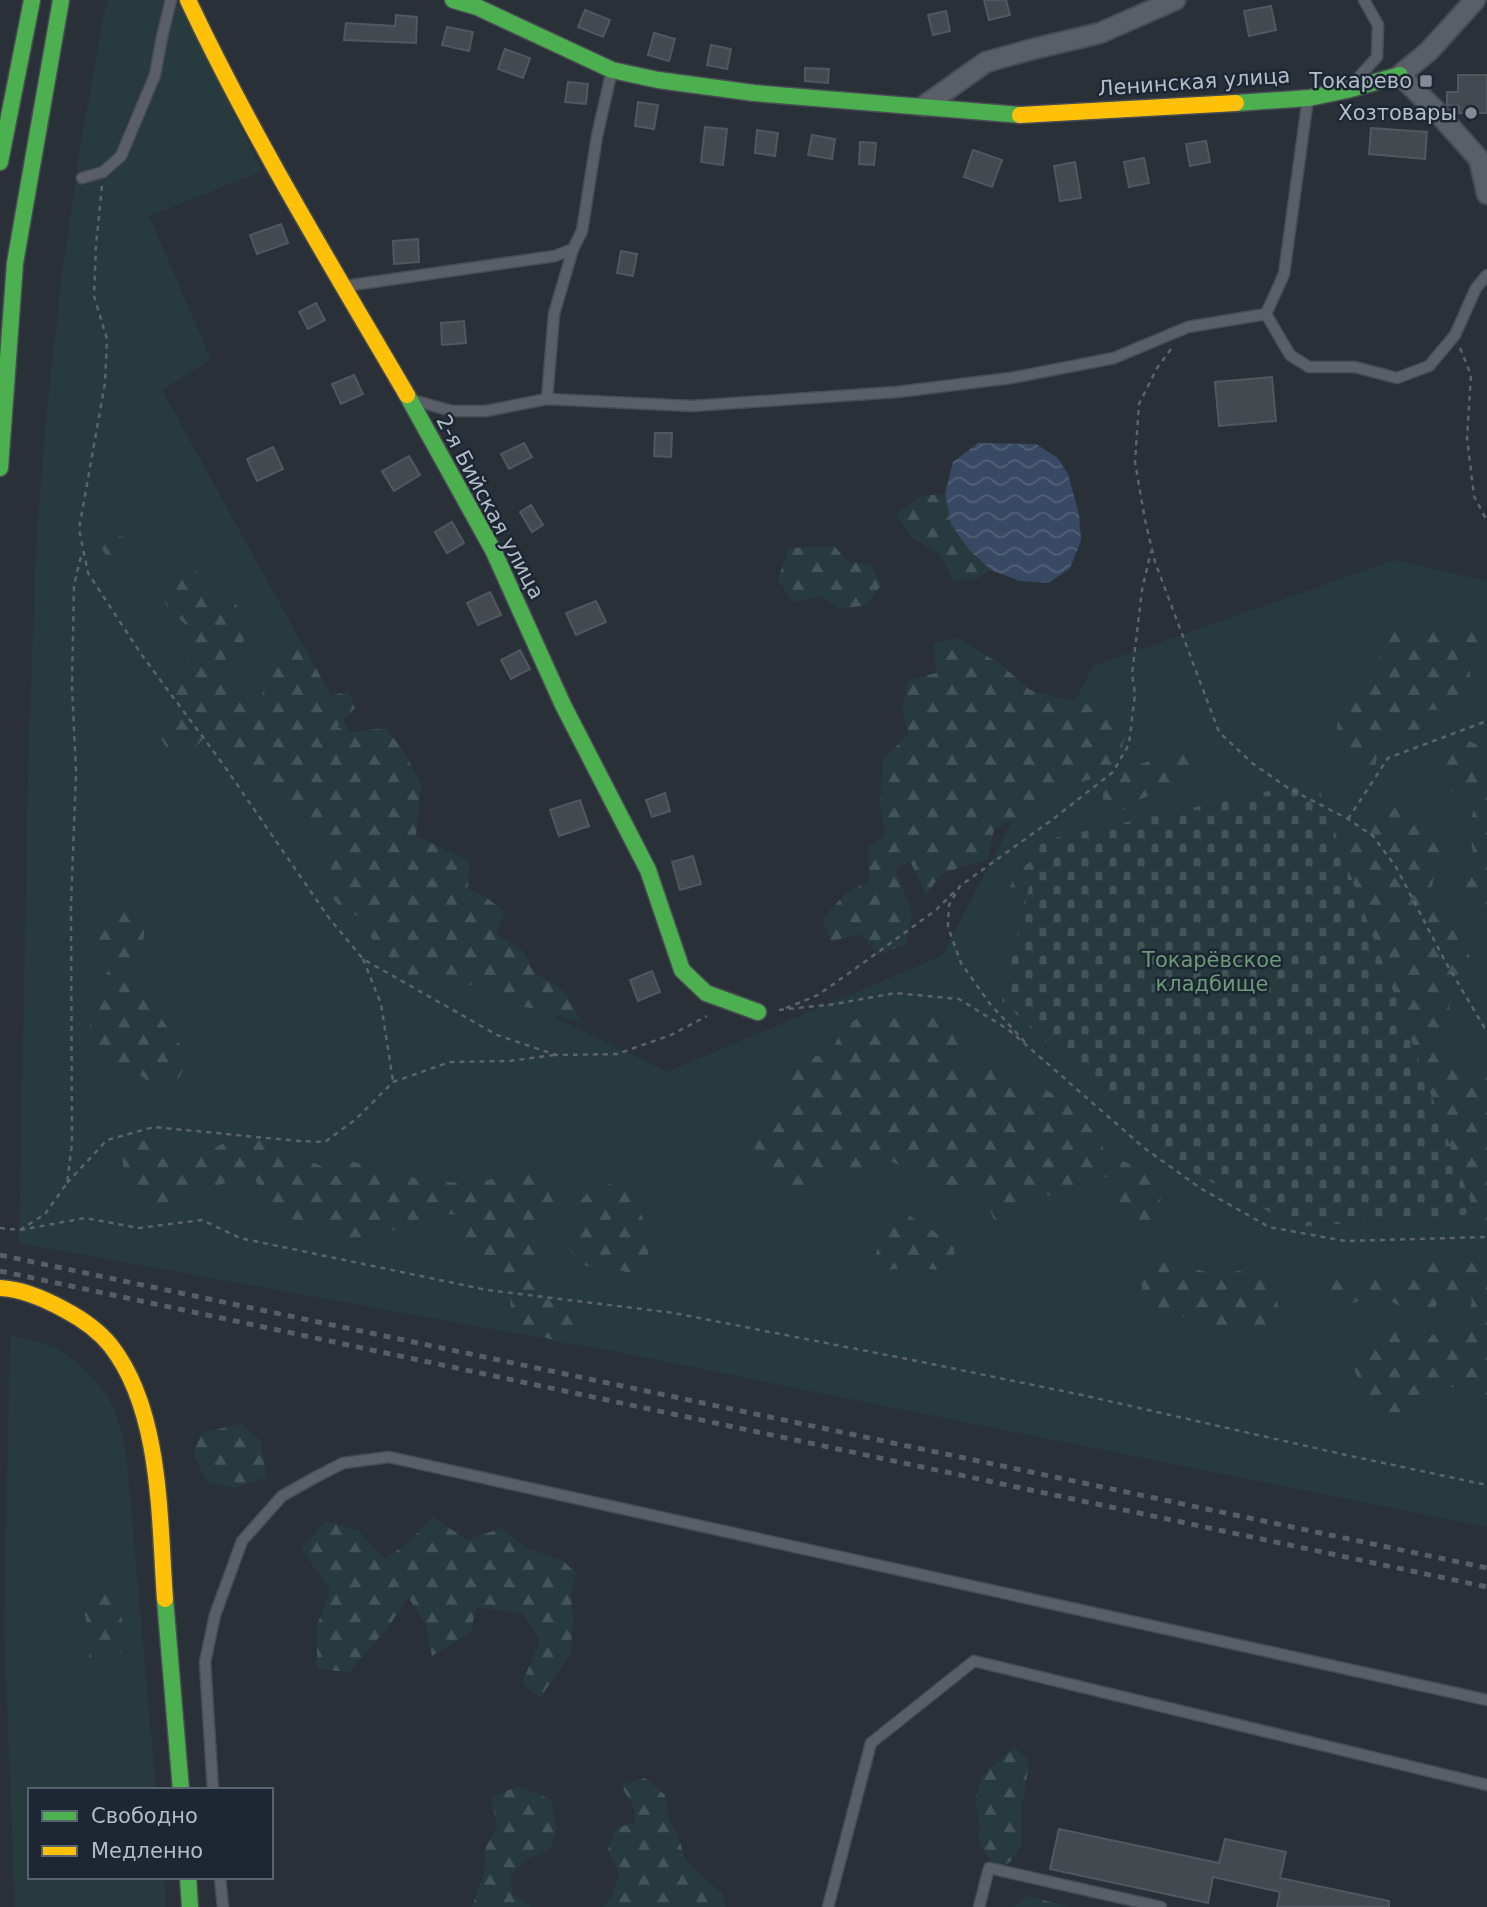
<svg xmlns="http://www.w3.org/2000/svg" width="1487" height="1907" font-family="'DejaVu Sans',sans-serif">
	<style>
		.green { fill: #273a3e }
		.forest { fill: url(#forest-firs) }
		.cemetery { fill: url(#cemetery-stones) }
		.water { fill: url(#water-waves) }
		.building { fill: #444950; stroke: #52575f; stroke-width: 2 }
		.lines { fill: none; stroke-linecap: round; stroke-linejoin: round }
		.lane-casing { stroke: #484c53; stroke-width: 13 }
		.street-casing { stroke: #484c53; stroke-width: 23 }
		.fast-casing { stroke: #484c53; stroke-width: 19 }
		.slow-casing { stroke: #484c53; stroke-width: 19 }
		.path { stroke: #5d636a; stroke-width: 2.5; stroke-dasharray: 5 5; stroke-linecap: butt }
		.lane { stroke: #5a5e66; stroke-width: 10 }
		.street { stroke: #5a5e66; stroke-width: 19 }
		.fast { stroke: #4caf50; stroke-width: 16 }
		.slow { stroke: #ffc107; stroke-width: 16 }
		.rail { stroke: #595d64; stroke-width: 5; stroke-dasharray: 7 7; stroke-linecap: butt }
		.poi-dot { fill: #848b96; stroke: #1d2633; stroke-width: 2.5 }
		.labels { text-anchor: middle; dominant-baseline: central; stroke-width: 5; stroke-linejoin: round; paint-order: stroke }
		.poi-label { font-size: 21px; fill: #b4bcc9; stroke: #1d2633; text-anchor: end }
		.street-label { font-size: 21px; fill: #b4bcc9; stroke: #1d2633 }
		.park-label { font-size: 21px; fill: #6b9a76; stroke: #1d2633 }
	</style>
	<defs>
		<pattern id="forest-firs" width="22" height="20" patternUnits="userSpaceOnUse" patternTransform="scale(1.75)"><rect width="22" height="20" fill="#273a3e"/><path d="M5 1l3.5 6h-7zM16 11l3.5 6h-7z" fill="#445559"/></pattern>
		<pattern id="cemetery-stones" width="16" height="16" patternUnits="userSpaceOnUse" patternTransform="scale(1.75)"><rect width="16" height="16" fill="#273a3e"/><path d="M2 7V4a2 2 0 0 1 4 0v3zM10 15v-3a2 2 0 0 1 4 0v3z" fill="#445559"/></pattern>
		<pattern id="water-waves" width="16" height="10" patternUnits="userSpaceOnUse" patternTransform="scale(1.75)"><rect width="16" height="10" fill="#384963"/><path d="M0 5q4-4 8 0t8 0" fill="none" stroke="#526178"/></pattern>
	</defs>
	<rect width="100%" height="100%" fill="#2a3038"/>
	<g class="green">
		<polygon points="109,0 179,0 262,171 149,216 211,359 162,390 327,689 485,983 667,1072 942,956 1093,666 1395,560 1487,581 1487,1527 612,1351 19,1243 28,776 36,546 47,409 62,276 81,143 104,13"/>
		<path d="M10,1335C22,1338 35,1341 48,1345C71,1353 105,1386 114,1409C120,1423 123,1438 126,1452L156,1790H30V1877H164L166,1907H15L4,1627Z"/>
	</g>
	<g class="forest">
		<polygon points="945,494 951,524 969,550 991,570 976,579 954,581 939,553 913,539 896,514 921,496"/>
		<polygon points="105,532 134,540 125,560 108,559 98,542"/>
		<polygon points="834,546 848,562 870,564 881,585 867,605 841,609 819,596 793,602 778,579 789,548"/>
		<polygon points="181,563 200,573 217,592 236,604 245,630 242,652 225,674 230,700 260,705 268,669 268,645 306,650 331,696 348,691 355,708 337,727 350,732 386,728 404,752 421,784 416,836 469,861 468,889 483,895 505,912 496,934 523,951 535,973 565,992 582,1023 531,1008 506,1004 476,983 455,991 435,978 406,975 372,939 361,918 341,907 327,893 331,866 305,815 284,809 268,778 247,762 227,752 214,728 187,756 169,752 160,737 181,674 190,652 189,628 166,605 161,578"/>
		<path d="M1485,624L1487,626V654L1470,661V682L1454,709L1429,710L1420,720L1419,743L1386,720L1379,744L1374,775L1363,760L1342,755C1340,747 1336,736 1337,728C1340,700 1363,689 1385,679L1377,646L1390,627L1413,637L1439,628H1474Z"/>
		<polygon points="958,638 1000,664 1030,690 1105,709 1126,734 1119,757 1107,769 1093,778 1057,790 1044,808 1015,819 994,829 988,859 961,867 941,875 926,895 910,861 895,869 912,913 906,944 878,955 861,934 831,941 822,919 846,893 869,881 868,847 885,836 880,801 883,759 909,734 902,711 908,681 936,673 934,644"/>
		<polygon points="1451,733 1478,745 1480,775 1487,777 1487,904 1483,907 1460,897 1457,876 1473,854 1469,825 1475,806 1442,784 1428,763 1449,756"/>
		<polygon points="1186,747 1193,762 1184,777 1159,792 1138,800 1120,813 1103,808 1103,791 1123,771"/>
		<path d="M1254,795L1324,834L1361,840L1374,807L1390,801C1411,813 1427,826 1441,845L1431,890L1435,912L1463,941L1472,962L1449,1006L1451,1019L1437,1049L1461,1070L1487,1069V1221H1481L1445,1203L1034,920L1007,896L1016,871L1035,859L1067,856L1190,821L1202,806Z"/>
		<polygon points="123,906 145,927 138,978 158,1014 189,1057 179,1078 152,1084 126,1065 102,1059 90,1028 92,997 105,978 112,961 93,937 103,915"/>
		<polygon points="865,1015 906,1018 946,1018 974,1039 963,1064 988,1067 1009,1072 1070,1102 1102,1143 1104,1154 1146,1170 1163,1183 1160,1202 1164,1227 1141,1239 1122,1225 1120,1197 1110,1178 1082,1170 1072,1201 1034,1192 1018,1212 996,1225 984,1194 964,1185 952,1192 924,1188 917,1169 906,1168 877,1155 874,1169 858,1182 813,1166 804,1185 774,1185 768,1160 747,1142 756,1118 783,1123 796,1104 788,1079 792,1053 825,1057 833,1049 843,1026"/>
		<polygon points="262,1136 297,1156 326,1168 350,1161 394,1174 436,1181 472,1184 511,1174 549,1172 556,1192 554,1202 538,1217 535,1229 542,1252 521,1264 530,1282 545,1300 572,1291 583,1311 583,1336 565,1344 523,1330 511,1309 508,1282 484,1270 464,1240 476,1216 445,1214 399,1228 373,1239 346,1244 323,1222 308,1224 277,1214 255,1180 225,1183 159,1208 124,1178 122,1148 148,1139 193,1159 234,1138"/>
		<polygon points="621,1182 629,1191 651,1234 647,1260 633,1275 610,1266 595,1269 576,1262 565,1240 576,1222 579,1202 593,1187"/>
		<polygon points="901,1210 939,1235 954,1247 955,1259 936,1270 912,1266 878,1272 876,1253 884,1235 881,1215"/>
		<polygon points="1440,1254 1455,1261 1484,1259 1487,1260 1487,1397 1453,1387 1426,1382 1417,1402 1395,1418 1365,1398 1353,1365 1366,1336 1394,1329 1444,1336 1468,1321 1472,1299 1442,1294 1435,1308 1417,1315 1377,1294 1345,1306 1323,1297 1332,1280 1360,1273 1397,1276 1412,1262"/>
		<polygon points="1163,1262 1180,1264 1212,1274 1239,1271 1274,1279 1279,1313 1271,1327 1247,1327 1232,1332 1206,1334 1175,1310 1161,1311 1143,1299 1141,1277"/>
		<polygon points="241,1424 260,1440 267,1477 233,1488 208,1482 193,1455 201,1433"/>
		<polygon points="433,1517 467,1540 502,1528 524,1547 563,1561 576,1573 571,1595 573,1620 571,1653 540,1698 522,1683 540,1641 523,1614 476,1607 471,1632 432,1656 425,1623 408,1597 389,1626 349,1672 317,1669 317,1626 330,1589 301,1549 326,1521 359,1531 384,1559 407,1544"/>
		<polygon points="105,1592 122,1606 122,1652 108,1666 89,1660 90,1640 82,1599"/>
		<polygon points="1014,1747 1027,1758 1028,1771 1021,1810 1021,1845 1011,1861 997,1870 979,1844 980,1823 975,1800 982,1776"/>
		<polygon points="645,1778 665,1795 669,1819 678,1835 685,1859 699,1874 722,1893 725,1907 603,1907 611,1897 619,1874 608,1850 615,1829 635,1822 634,1808 621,1785"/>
		<polygon points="518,1786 551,1799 557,1828 550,1849 523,1861 510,1877 512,1894 532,1907 472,1907 483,1875 486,1847 497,1827 491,1798"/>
		<polygon points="1027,1896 1071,1907 1014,1907"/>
	</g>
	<polygon class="cemetery" points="1316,781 1475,1214 1299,1227 1178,1165 1002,1001 1040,841"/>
	<polygon class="water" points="978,443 1036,444 1058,458 1068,474 1079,514 1081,541 1070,568 1049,583 1019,581 991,570 969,550 951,524 945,494 953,462"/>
	<g class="building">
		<polygon points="984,0 1006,0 1010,15 989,20"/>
		<polygon points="1271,6 1276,30 1249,36 1244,11"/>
		<polygon points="585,10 610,20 603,37 578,27"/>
		<polygon points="946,11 950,31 933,35 928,15"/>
		<polygon points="396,15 417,17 416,43 344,40 346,23 395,26"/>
		<polygon points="447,27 473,32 469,51 442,45"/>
		<polygon points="654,33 675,39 669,61 648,55"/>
		<polygon points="711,45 731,49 727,69 707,65"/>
		<polygon points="505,49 530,58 523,78 498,69"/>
		<polygon points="805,68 829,69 828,83 805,81"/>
		<polygon points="1458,75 1487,75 1487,113 1459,113 1459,106 1447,105 1447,92 1458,92"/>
		<polygon points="568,82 588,84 586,104 565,102"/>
		<polygon points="638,102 658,105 654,129 635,126"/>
		<polygon points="705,127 727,129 723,165 701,162"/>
		<polygon points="1371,128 1427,132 1425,159 1369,154"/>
		<polygon points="757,130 778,133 775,156 755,153"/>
		<polygon points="812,135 835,139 832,159 808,155"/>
		<polygon points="1206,141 1210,162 1190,166 1186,144"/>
		<polygon points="860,142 876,143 874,165 859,164"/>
		<polygon points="973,150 1002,160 992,187 964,177"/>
		<polygon points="1144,158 1149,183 1129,187 1124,162"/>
		<polygon points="1075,162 1081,198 1060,201 1054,166"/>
		<polygon points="281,224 288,243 257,254 250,235"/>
		<polygon points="418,239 419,262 394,264 393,241"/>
		<polygon points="621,251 637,254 633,276 617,273"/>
		<polygon points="316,303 325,320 308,329 299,312"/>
		<polygon points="464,321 466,343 442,345 441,323"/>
		<polygon points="354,375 363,394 341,404 332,384"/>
		<polygon points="1272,377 1276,421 1219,426 1215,382"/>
		<polygon points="655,433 672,433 671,457 654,456"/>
		<polygon points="524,443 532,457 509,469 501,454"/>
		<polygon points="273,447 283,469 257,481 247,459"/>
		<polygon points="409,456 420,475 394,491 382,471"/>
		<polygon points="531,505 543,525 532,532 520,512"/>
		<polygon points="452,522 464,543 447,553 435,532"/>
		<polygon points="490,592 501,615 478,625 467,603"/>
		<polygon points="596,601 606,622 576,635 566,613"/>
		<polygon points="520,650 530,669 511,679 501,660"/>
		<polygon points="665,793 670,811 652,817 646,800"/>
		<polygon points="580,800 589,826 559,836 550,810"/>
		<polygon points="693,856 701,884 680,890 672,862"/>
		<polygon points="652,971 660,992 638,1001 630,980"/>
		<polygon points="1059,1829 1219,1863 1225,1839 1286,1852 1280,1878 1389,1901 1389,1907 1277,1907 1280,1892 1213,1877 1208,1903 1050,1869"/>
	</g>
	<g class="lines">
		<defs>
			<g id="lane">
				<polyline points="1357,79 1377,57 1378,25 1364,0"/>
				<polyline points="82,178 103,172 121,156 155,75 162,37 171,0"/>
				<polyline points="345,286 555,256 573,249 582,231 597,136 612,70"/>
				<polyline points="1266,314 1290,355 1309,367 1355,367 1397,378 1429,366 1455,335 1476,288 1487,275"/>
				<polyline points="547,399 554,314 573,249"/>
				<polyline points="416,401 452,411 486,411 547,399 692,406 897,392 1011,378 1114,358 1188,327 1266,314 1284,274 1308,98"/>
				<polyline points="213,1790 205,1662 215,1615 242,1541 282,1496 314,1478 343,1463 389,1457 1487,1700"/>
				<polyline points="220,1877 223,1907"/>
				<polyline points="828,1907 871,1743 974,1661 1487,1785"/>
				<polyline points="979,1907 989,1868 1161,1907"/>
			</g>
			<g id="street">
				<polyline points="1475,0 1429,51 1400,75 1438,113 1479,159 1487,194"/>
				<polyline points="924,106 986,62 1033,49 1100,33 1175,0"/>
			</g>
			<g id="fast">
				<polyline points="453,0 477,7 612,70 658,80 754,93 1020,115"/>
				<polyline points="1236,103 1309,98 1347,90 1400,75"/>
				<polyline points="0,162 32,0"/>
				<polyline points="407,395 493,550 563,705 648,870 682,970 706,993 758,1012"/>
				<polyline points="0,468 15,263 61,0"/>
				<polyline points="165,1599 181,1790"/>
				<polyline points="188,1877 190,1907"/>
			</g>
			<g id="slow">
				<path d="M188,0C252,136 331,265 407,395"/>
				<polyline points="1020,115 1236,103"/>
				<path d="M0,1288C23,1289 45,1299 65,1310C82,1319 99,1331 111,1346C162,1412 159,1519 165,1599"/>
			</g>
		</defs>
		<use href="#lane" class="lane-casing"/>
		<use href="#street" class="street-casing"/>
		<use href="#fast" class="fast-casing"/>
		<use href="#slow" class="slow-casing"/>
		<g class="path">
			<polyline points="102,186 96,245 94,296 107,339 105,383 79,529 88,573 141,654 225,767 329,918 363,959 497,1035 556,1055 617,1054 671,1035 707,1016"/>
			<polyline points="1460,348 1471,375 1467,438 1474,496 1487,521"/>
			<polyline points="1171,349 1157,368 1139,404 1135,462 1145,520 1155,562 1219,732 1252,763 1288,788 1348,819 1373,836 1396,867 1445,961 1487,1032"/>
			<polyline points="1348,819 1388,758 1487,721"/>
			<polyline points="363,959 381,1004 393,1081"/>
			<polyline points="786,1008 818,995 852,971 936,910 957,889"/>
			<polyline points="779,1010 835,1004 895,993 959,999 1009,1030 1143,1147 1200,1188 1269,1227 1345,1241 1487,1237"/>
			<polyline points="1025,1042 990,1004 961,963 948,927 949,905 960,886 1053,819 1113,772 1129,744 1135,694 1132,674 1142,590 1151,551"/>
			<polyline points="67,1183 107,1140 154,1127 298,1141 325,1142 356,1119 393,1082 450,1062 509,1061 554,1055"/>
			<polyline points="0,1228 20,1230 45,1214 67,1183 72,1144 71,906 76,772 72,686 74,585 82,552"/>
			<polyline points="20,1230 85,1218 139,1228 202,1220 240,1238 487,1290 674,1313 907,1359 1082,1395 1346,1455 1487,1485"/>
		</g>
		<use href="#lane" class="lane"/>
		<use href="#street" class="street"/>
		<use href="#fast" class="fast"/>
		<use href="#slow" class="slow"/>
		<g class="rail">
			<polyline points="0,1255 1487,1568"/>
			<polyline points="0,1271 1487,1587"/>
		</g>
	</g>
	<g class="poi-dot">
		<rect x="1419" y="74" width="14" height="14" rx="3.5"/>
		<circle cx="1471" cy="113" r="7"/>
	</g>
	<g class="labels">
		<g class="poi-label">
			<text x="1412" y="81">Токарево</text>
			<text x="1457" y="113">Хозтовары</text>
		</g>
		<g class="street-label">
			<text transform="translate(1194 82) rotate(-4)">Ленинская улица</text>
			<text transform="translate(490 507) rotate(62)">2-я Бийская улица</text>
		</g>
		<g class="park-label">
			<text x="1212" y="960">Токарёвское<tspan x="1212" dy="24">кладбище</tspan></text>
		</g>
	</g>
	<rect x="28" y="1788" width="245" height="91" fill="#1d2633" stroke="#59626f" stroke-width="2"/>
	<rect x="42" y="1811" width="35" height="10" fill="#4caf50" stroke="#59626f" stroke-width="2"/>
	<text x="91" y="1823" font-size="21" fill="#b4bcc9">Свободно</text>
	<rect x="42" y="1846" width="35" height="10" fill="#ffc107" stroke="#59626f" stroke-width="2"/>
	<text x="91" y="1858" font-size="21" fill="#b4bcc9">Медленно</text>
</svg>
